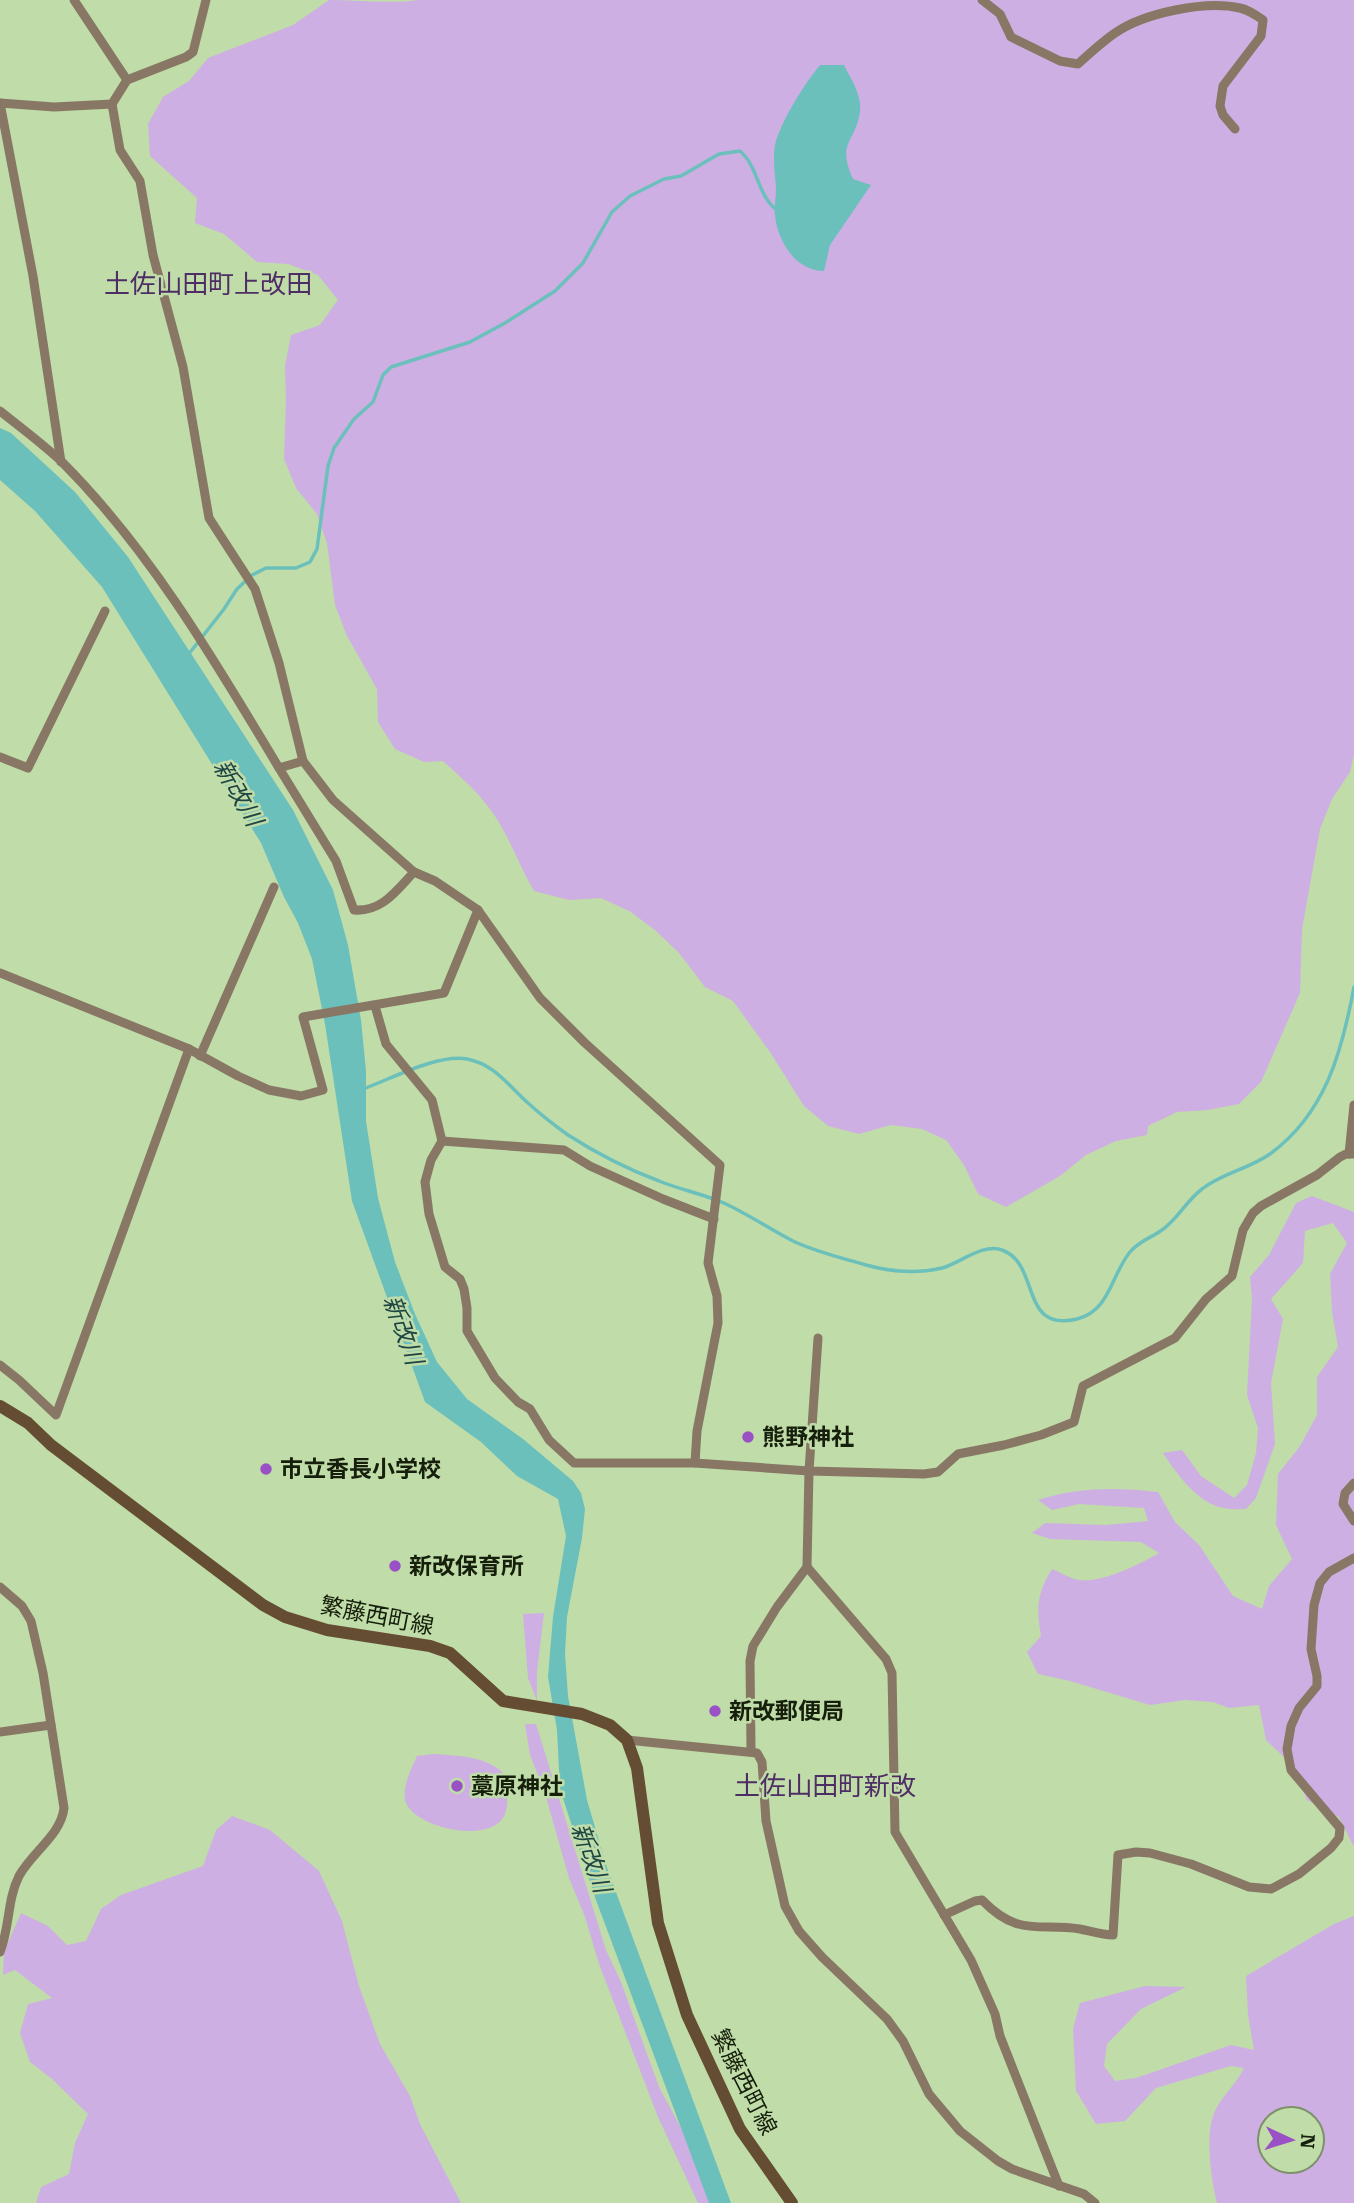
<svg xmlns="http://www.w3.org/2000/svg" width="1354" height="2203" font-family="'Roboto Serif','Noto Sans JP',serif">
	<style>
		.green { fill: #ceafe4; fill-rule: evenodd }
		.water { fill: #6bc0bc }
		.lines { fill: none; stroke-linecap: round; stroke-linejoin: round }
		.stream { stroke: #6bc0bc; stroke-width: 3.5 }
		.street { stroke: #887765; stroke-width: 9 }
		.secondary { stroke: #644d32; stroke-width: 12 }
		.poi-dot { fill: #9a51c5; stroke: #c0dca8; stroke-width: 2.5 }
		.labels { text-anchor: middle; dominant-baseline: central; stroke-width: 5; stroke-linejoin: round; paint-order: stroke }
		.poi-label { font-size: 23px; font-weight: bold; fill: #151f0b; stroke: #c0dca8; text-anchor: start }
		.street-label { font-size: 23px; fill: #151f0b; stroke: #c0dca8 }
		.water-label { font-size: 24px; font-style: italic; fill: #1e4644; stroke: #c0dca8 }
		.quarter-label { font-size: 26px; fill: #4e2c64; stroke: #c0dca8 }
	</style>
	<rect width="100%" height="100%" fill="#c0dca8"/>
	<g class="green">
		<path d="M329,0C359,0 389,4 419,0H1354V754L1350,772L1332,799L1320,829L1302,929L1300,993L1261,1082L1239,1104L1208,1110L1177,1112L1148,1126L1147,1135L1116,1141L1086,1155L1060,1176L1006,1207L978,1194L964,1165L946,1140L922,1129L891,1125L859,1134L828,1126L804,1106L770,1052L733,1001L705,987L679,953L656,931L631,912L601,898L569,900L534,891C517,862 507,829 486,804C474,788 458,775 443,761L424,762L395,749L378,722L377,689L347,636L335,605L327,543L317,514L296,488L284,459L286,400L285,366L291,335L320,325L338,300L318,275L288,264L257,262L224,234L195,223L197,198L150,156L148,124L163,97L189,81L208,58L293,25Z"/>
		<path d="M1312,1196L1354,1212V1847L1339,1817L1307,1800L1292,1765L1266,1740L1259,1705L1229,1708L1213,1702L1185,1700L1150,1705L1070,1681L1038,1674L1027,1652L1041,1636C1036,1608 1037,1593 1052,1569C1060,1572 1070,1579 1079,1580C1103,1583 1138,1565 1159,1553L1141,1542L1050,1539L1032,1533L1045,1523L1106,1525L1148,1521L1144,1508L1079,1504L1052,1510L1038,1500C1077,1487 1117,1487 1158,1492L1175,1522L1199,1545L1233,1596L1262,1609L1269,1586L1292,1559L1276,1525L1278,1474L1300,1446L1317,1415V1377L1338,1347L1332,1312L1330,1274L1347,1243L1333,1223L1305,1231L1303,1263L1271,1299L1283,1319L1271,1383L1275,1444L1256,1498L1246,1509C1239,1509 1231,1510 1224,1508C1198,1504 1176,1473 1163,1453L1182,1450L1201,1476L1234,1498L1247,1485L1256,1453L1258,1428L1247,1395L1252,1299L1250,1277L1269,1255L1296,1203Z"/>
		<polygon points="544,1613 537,1671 537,1701 528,1678 523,1614"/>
		<polygon points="525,1724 536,1724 606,1950 621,1982 659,2087 681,2128 713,2203 698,2203 658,2117 599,1964 585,1917 569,1878 544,1790 530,1755"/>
		<path d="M434,1754C460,1756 489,1756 506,1776C507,1787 509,1804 505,1814C493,1845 417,1829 406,1803C401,1788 411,1769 417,1756Z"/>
		<polygon points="232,1816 270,1830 319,1871 342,1921 359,1986 380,2044 410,2096 420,2124 461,2203 36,2203 41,2187 69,2174 75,2143 88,2114 52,2079 30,2062 20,2033 28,2004 52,1998 15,1970 3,1975 4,1952 21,1913 48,1926 67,1945 86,1941 101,1909 121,1895 203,1866 216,1830"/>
		<path d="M1354,1916V2203H1217C1211,2181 1204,2130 1216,2109C1223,2095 1237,2083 1244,2068L1231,2066L1156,2088L1125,2121L1096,2124L1076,2091L1073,2029L1080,2003L1145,1986L1186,1987L1141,2009L1107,2044L1104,2066L1115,2081L1136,2078L1231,2045L1254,2050L1248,2015L1246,1976L1334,1924ZM1270,2119H1312V2161H1270Z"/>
	</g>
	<g class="water">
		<path d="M820,65H844C851,79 862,95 860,111C856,143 836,141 853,179L871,185L830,245L824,271C796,271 778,242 775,216C774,207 776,197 776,189C775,171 771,151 778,135C788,110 804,85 820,65Z"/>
		<polygon points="0,428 11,433 75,492 128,557 293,810 333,890 348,945 361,1020 366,1071 366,1121 378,1198 395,1262 415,1314 437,1362 467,1399 523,1439 573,1481 581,1493 585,1509 582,1538 567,1617 565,1654 568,1696 587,1800 607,1868 731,2203 709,2203 596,1900 560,1789 557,1730 548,1677 553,1617 566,1536 558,1499 517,1476 481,1442 425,1402 352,1201 325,1024 312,959 298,923 284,897 261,843 102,587 35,511 0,480"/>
	</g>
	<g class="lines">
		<g class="stream">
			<path d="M188,655L224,609L237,589L252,575L266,568H296L310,562L317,549L328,466L334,448L354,419L373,402L383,375L391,367L470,342L505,323L555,291L583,263L612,212L630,196L664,179L681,176L719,154L740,151C758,166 758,197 777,210"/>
			<path d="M363,1089C391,1079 437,1054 467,1059C494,1064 508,1085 528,1103C540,1114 554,1125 568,1135C596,1153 627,1169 659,1181C681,1190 704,1194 726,1204C749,1215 770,1229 793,1241C816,1252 842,1258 866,1265C891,1272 917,1274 942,1268C960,1263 983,1243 1002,1250C1041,1264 1019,1333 1077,1319C1110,1311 1111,1275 1130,1252C1139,1241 1151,1238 1162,1230C1178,1219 1186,1201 1202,1189C1222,1173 1249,1169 1270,1154C1326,1113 1342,1051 1354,987"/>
		</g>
		<g class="street">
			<polyline points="74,0 127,80 112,104 120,150 140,181 153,255 183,367 209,518 255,589 279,663 303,761 333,800 414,872 435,881 478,910 540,998 585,1043 720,1165 708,1263 717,1296 718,1323 697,1431 695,1463"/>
			<path d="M982,0L1000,14L1011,37L1060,61L1078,64C1090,53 1102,42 1115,33C1144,13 1206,0 1240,8C1249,10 1256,15 1263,20L1261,36L1223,86L1220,106L1223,115L1235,129"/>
			<polyline points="127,80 186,57 193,52 206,0"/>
			<polyline points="0,103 33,276 61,462"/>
			<polyline points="0,103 54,107 112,104"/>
			<path d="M0,411C20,427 43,444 62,462C150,550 215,661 279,768L303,761"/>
			<polyline points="0,757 28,768 105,611"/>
			<path d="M279,768L336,861L354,910C382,912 396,891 414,872"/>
			<polyline points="0,973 189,1049 238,1076 269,1090 301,1096 323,1090 303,1017 444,993 478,910"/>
			<polyline points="375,1006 386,1044 432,1100 442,1141 431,1160 425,1182 429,1214 445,1267 460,1279 464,1289 467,1308 467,1331 495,1378 518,1402 530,1409 549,1440 574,1463 695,1463 809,1471 924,1474 938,1472 958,1454 1004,1445 1041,1435 1074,1422 1083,1386 1175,1338 1206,1299 1232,1276 1243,1230 1253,1213 1261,1206 1317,1175 1340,1157 1346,1154 1354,1154"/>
			<polyline points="200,1056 274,887"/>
			<polyline points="442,1141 564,1150 590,1166 663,1199 714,1219"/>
			<polyline points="1349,1154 1354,1105"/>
			<polyline points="0,1365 19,1380 56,1415 189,1049"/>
			<polyline points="1354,1483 1345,1493 1343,1504 1354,1521"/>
			<polyline points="807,1567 886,1659 892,1673 895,1832 971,1960 995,2014 1000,2036 1059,2186"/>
			<path d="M0,1587L22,1606L31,1621L43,1673L64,1808C61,1835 32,1852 19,1876C7,1900 10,1927 0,1952"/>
			<polyline points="0,1732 51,1725"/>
			<polyline points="627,1740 757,1753 762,1762 766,1821 785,1906 799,1931 822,1957 887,2019 903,2041 929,2094 960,2131 998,2161 1012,2169 1084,2194 1095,2203"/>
			<polyline points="751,1750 750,1661 753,1646 777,1607 807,1567 809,1471 818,1338"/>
			<path d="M944,1915L975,1901L982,1900C1018,1937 1037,1923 1080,1929C1091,1931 1101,1935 1113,1935L1118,1855L1136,1852L1150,1853L1191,1864L1249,1887L1271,1889L1299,1874L1331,1848L1339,1838L1340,1828L1291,1770L1287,1749L1291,1726L1299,1708L1317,1686V1676L1311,1649L1314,1605L1320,1583L1329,1572L1354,1558"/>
		</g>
		<polyline class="secondary" points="0,1406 28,1423 51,1445 263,1605 285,1617 327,1630 430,1646 450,1653 503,1701 582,1714 610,1725 627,1740 637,1768 658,1923 687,2015 740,2129 792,2203"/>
	</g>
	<g class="poi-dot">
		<circle cx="748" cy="1437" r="7"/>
		<circle cx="266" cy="1469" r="7"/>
		<circle cx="395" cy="1566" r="7"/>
		<circle cx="715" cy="1711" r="7"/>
		<circle cx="457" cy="1786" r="7"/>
	</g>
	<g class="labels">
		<g class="poi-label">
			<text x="762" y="1437">熊野神社</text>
			<text x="280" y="1469">市立香長小学校</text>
			<text x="409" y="1566">新改保育所</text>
			<text x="729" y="1711">新改郵便局</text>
			<text x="471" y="1786">藁原神社</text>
		</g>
		<g class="street-label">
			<text transform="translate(377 1616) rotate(11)">繁藤西町線</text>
			<text transform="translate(744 2082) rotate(63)">繁藤西町線</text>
		</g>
		<g class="water-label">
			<text transform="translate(238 793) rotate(60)">新改川</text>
			<text transform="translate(403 1330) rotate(70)">新改川</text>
			<text transform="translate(591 1858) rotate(70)">新改川</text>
		</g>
		<g class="quarter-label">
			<text x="208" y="284">土佐山田町上改田</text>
			<text x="825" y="1786">土佐山田町新改</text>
		</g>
	</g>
	<g transform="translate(1291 2140) rotate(94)"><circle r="33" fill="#c0dca8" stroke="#7c9069" stroke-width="2"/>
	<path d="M0-5L12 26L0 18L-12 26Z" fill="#9a51c5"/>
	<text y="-10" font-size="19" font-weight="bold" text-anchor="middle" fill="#151f0b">N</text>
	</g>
</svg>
